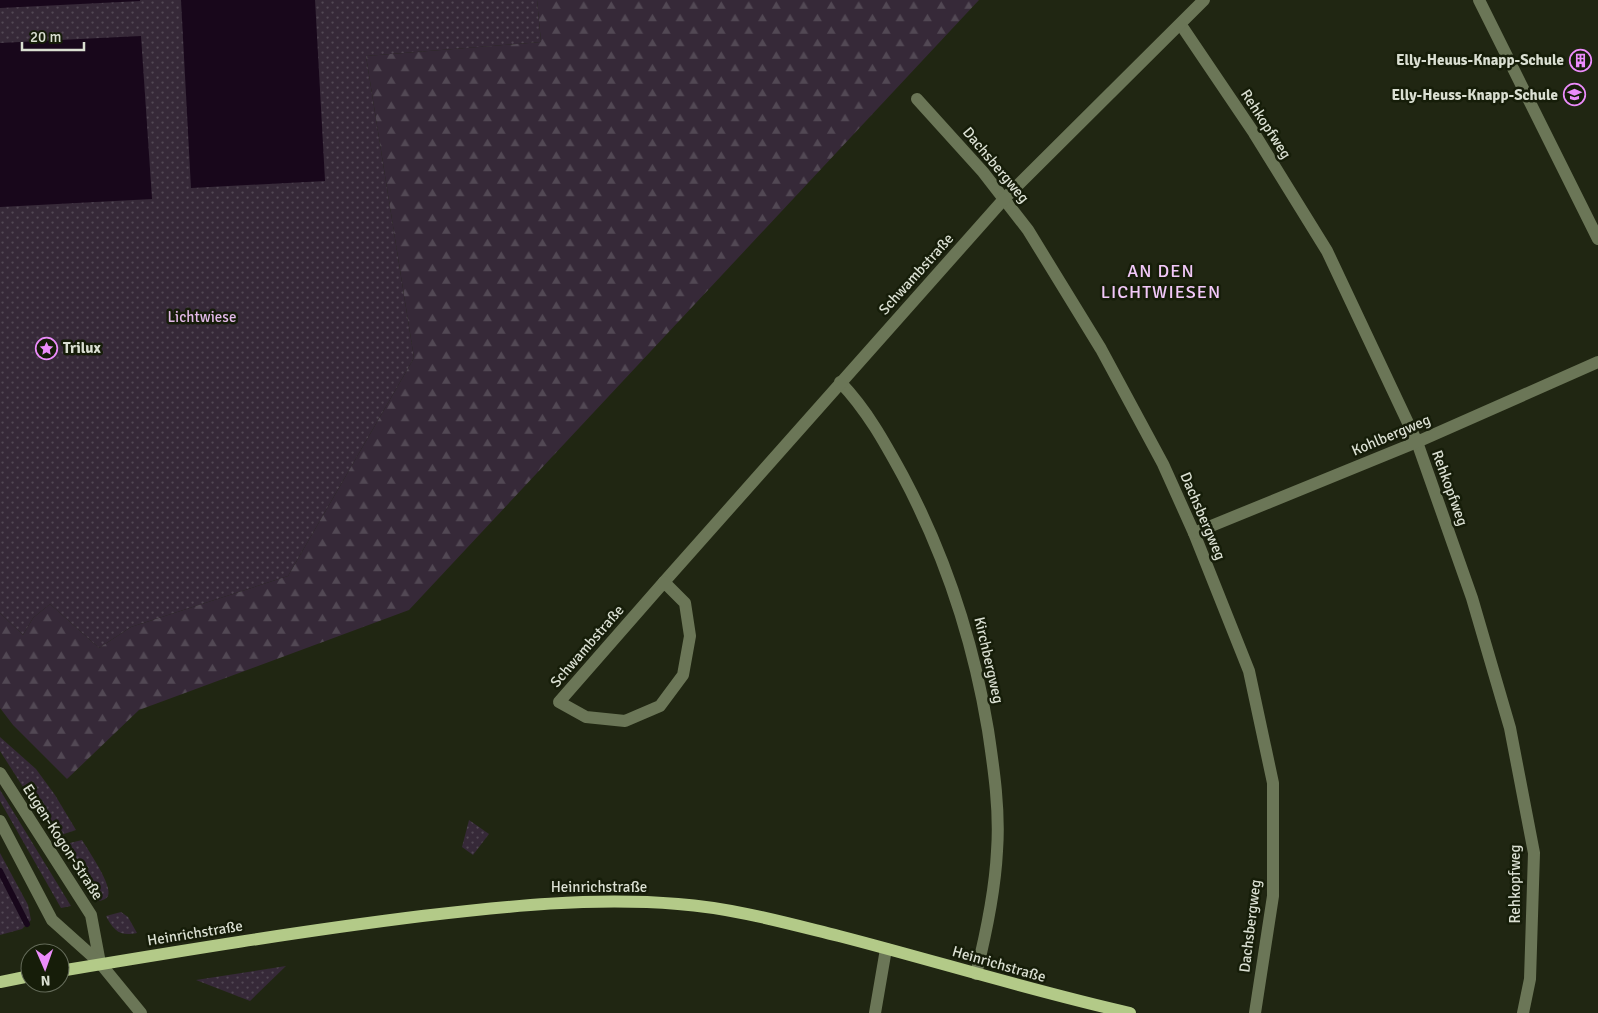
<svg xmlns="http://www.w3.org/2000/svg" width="1598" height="1013" font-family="Signika,sans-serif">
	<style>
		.green { fill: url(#green-dots) }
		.forest { fill: url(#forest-firs) }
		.water { fill: #18071b }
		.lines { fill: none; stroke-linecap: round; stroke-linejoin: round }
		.stream { stroke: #18071b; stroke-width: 6 }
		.minor { stroke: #6b7657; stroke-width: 12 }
		.major { stroke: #b3ca88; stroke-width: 12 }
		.labels { text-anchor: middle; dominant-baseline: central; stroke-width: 5; stroke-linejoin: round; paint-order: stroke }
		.poi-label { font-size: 15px; font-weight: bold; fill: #dadfd2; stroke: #161d09; text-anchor: end }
		.street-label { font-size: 15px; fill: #dadfd2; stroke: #161d09 }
		.park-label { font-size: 15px; fill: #e2b9e8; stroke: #161d09 }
		.quarter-label { font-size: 18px; letter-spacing: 1px; fill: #f2c8f9; stroke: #161d09 }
	</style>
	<defs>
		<pattern id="green-dots" width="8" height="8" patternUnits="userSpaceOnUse" patternTransform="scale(1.25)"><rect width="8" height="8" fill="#362938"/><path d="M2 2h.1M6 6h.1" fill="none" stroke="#524854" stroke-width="1.8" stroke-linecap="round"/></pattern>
		<pattern id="forest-firs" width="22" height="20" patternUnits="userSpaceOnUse" patternTransform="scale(1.25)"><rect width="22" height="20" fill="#362938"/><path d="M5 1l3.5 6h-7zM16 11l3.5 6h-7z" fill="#524854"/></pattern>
	</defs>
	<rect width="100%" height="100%" fill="#202612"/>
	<g class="green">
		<polygon points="0,0 537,0 541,42 366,56 414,358 288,576 131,627 99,648 50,604 33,618 23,635 0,613"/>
		<polygon points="0,737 36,769 55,795 76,830 55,837 0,751"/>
		<polygon points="0,790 71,906 61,908 0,801"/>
		<polygon points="469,820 489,834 473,855 462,847"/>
		<path d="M82,840C88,850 113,886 108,896C105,901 98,901 94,902L62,845Z"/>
		<polygon points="0,853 28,905 31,920 22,929 0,935"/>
		<path d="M121,912L128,917L137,933C120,937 113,930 106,916Z"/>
		<polygon points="286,966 250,1001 196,980"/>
	</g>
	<polygon class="forest" points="537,0 979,0 409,610 139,710 67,779 13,725 0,708 0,613 23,635 33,618 50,604 99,648 131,627 288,576 414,358 366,56 541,42"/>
	<g class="water">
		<polygon points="0,0 140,0 140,1 0,8"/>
		<polygon points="181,0 315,0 325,181 191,188"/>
		<polygon points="141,36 152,199 0,207 0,43"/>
	</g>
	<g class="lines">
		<polyline class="stream" points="0,871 27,924"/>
		<g class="minor">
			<polyline points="1479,0 1598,239"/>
			<polyline points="1181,25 1254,133 1327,251 1417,442 1472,598 1510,728 1534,853 1530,979 1523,1013"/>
			<polyline points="917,99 983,172 1028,230 1101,349 1163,464 1194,533 1249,671 1273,783 1273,896 1255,1013"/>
			<path d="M840,382C867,410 885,443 903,476C946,557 973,640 988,730C994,770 1000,811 997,851C995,892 986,934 976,974"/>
			<polyline points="1194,533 1417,442 1598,362"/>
			<polyline points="664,582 1004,199 1204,0"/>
			<polygon points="664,582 685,603 690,636 683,675 660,706 625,721 586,717 559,702"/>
			<polyline points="0,773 91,915 100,963"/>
			<polyline points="0,821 52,920 100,963 141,1013"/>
			<polyline points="875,1013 886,949"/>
		</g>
		<g class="major">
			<path d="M60,971C180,951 301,931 422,916C508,906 592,897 678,904C733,908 786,923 839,936C936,961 1032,991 1130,1013"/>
			<polyline points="0,982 30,976"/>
		</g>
	</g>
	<defs>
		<symbol id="building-ring" viewBox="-11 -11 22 22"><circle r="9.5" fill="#161d09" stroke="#ec8cfb" stroke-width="1.5"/><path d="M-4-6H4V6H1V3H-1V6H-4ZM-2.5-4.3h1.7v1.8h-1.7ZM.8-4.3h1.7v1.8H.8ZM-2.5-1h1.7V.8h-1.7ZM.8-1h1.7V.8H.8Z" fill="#ec8cfb"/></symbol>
		<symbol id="school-ring" viewBox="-11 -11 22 22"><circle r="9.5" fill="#161d09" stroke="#ec8cfb" stroke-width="1.5"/><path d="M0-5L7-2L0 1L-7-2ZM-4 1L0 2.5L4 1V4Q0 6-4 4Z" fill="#ec8cfb"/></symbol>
		<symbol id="sight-ring" viewBox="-11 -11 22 22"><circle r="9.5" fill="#161d09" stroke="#ec8cfb" stroke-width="1.5"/><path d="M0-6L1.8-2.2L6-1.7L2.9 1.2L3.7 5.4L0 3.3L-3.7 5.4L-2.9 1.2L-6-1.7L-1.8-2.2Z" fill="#ec8cfb"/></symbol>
	</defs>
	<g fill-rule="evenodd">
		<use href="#building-ring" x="1568" y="48" width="25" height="25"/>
		<use href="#school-ring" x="1562" y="82" width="25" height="25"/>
		<use href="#sight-ring" x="34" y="336" width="25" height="25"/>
	</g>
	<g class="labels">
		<g class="poi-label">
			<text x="1564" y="60">Elly-Heuus-Knapp-Schule</text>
			<text x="1558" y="95">Elly-Heuss-Knapp-Schule</text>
			<text x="63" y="348" text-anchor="start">Trilux</text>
		</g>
		<g class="street-label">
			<text transform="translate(1266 124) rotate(57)">Rehkopfweg</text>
			<text transform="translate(996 165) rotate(50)">Dachsbergweg</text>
			<text transform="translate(916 274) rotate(-48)">Schwambstraße</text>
			<text transform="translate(1391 435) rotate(-23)">Kohlbergweg</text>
			<text transform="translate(1450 488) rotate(70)">Rehkopfweg</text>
			<text transform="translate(1203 516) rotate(67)">Dachsbergweg</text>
			<text transform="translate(587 646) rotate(-49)">Schwambstraße</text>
			<text transform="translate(989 660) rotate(77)">Kirchbergweg</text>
			<text transform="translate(63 842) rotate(57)">Eugen-Kogon-Straße</text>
			<text transform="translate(1515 884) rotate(-90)">Rehkopfweg</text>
			<text x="599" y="887">Heinrichstraße</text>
			<text transform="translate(1250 926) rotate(-83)">Dachsbergweg</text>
			<text transform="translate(195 933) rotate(-9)">Heinrichstraße</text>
			<text transform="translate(999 964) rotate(16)">Heinrichstraße</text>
		</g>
		<g class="park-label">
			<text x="202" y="317">Lichtwiese</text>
		</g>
		<g class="quarter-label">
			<text x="1161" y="271">AN DEN<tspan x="1161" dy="21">LICHTWIESEN</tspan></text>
		</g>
	</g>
	<g transform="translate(45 968) rotate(178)"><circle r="24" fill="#161d09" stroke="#646b59"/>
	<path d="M0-4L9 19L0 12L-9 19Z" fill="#ec8cfb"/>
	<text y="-8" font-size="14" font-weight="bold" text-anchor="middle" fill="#dadfd2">N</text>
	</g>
	<path d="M22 42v8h62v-8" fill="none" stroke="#dadfd2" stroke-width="2.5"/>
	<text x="30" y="42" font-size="15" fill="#dadfd2" stroke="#161d09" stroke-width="4" paint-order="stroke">20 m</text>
</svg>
